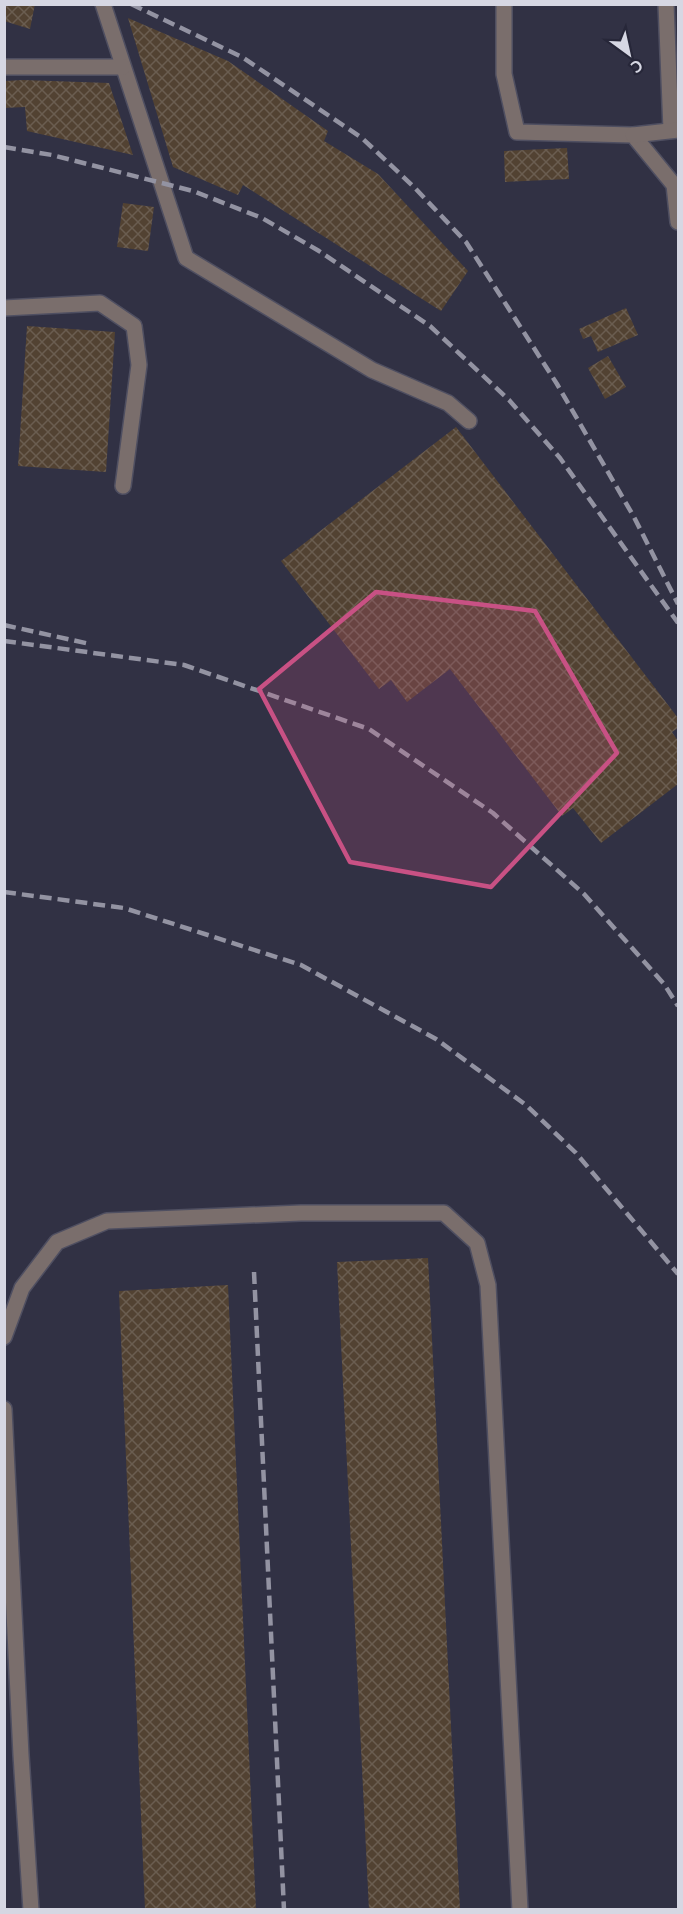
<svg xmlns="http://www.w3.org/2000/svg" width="683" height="1914" font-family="Ubuntu,sans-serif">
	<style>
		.building { fill: url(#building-cross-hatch) }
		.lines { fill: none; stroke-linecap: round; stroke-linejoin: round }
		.minor-casing { stroke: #4f4f61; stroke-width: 18 }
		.minor { stroke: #7a6e6c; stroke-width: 15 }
		.rail { stroke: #9393a2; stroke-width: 4.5; stroke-dasharray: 12 6; stroke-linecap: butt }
		.marked { fill: #c85184; fill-opacity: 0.2; stroke: #c85184; stroke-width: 4.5; stroke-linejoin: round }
	</style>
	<defs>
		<pattern id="building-cross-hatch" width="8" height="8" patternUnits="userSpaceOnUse" patternTransform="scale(1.5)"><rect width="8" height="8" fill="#524232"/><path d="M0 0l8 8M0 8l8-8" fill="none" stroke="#6a5d50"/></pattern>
	</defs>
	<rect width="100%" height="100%" fill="#313144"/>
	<g class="building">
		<polygon points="4,4 35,4 30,29 4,21"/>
		<polygon points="128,18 228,61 328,131 324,141 378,174 468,271 441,311 243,185 238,195 173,167"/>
		<polygon points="23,80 109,83 133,155 27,131 25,107 4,108 4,81"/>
		<polygon points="567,148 569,179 505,182 504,151"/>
		<polygon points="123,203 154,207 148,251 117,247"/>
		<polygon points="626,308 638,335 598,352 591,336 583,339 579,329"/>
		<polygon points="27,326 115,332 106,472 18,466"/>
		<polygon points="608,356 626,387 605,399 588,368"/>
		<polygon points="456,427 678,718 678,728 672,732 678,741 678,784 601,843 573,808 562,816 450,669 407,702 391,680 379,689 281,561"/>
		<polygon points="428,1258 460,1910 369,1910 337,1262"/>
		<polygon points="228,1285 256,1910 145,1910 119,1291"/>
	</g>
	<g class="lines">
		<defs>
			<g id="minor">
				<polyline points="103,4 186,258 372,370 448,403 469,421"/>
				<polyline points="504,4 504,74 517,132 633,135 674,185 678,222"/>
				<polyline points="666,4 671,130"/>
				<polyline points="4,67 123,67"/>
				<polyline points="633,135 678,130"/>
				<polyline points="4,308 100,303 134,326 139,365 123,486"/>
				<polyline points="4,1337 22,1288 57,1242 107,1221 301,1213 444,1213 477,1243 488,1285 520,1910"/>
				<polyline points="4,1409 21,1755 31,1910"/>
			</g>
		</defs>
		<use href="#minor" class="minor-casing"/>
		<use href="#minor" class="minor"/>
		<g class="rail">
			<polyline points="131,4 242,57 362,138 414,187 466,242 557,384 634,517 678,604"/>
			<polyline points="4,147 52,155 193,191 262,218 319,251 430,326 509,400 560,458 678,623"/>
			<polyline points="4,625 90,644"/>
			<polyline points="4,641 184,665 369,729 493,813 584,894 664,984 678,1006"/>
			<polyline points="4,892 124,908 301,965 436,1039 526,1105 576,1153 678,1274"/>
			<polyline points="254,1272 284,1910"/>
		</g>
	</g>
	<path class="marked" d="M376,592L535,611L617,753L491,887L350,862L259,689Z"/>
	<rect width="683" height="1914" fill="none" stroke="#d6d7e3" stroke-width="12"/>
	<g transform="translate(629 54) rotate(147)" stroke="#272739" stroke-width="4.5" paint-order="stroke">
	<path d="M0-4.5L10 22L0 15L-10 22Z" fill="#d6d7e3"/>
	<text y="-9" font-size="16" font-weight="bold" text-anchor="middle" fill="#d6d7e3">С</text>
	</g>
</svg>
